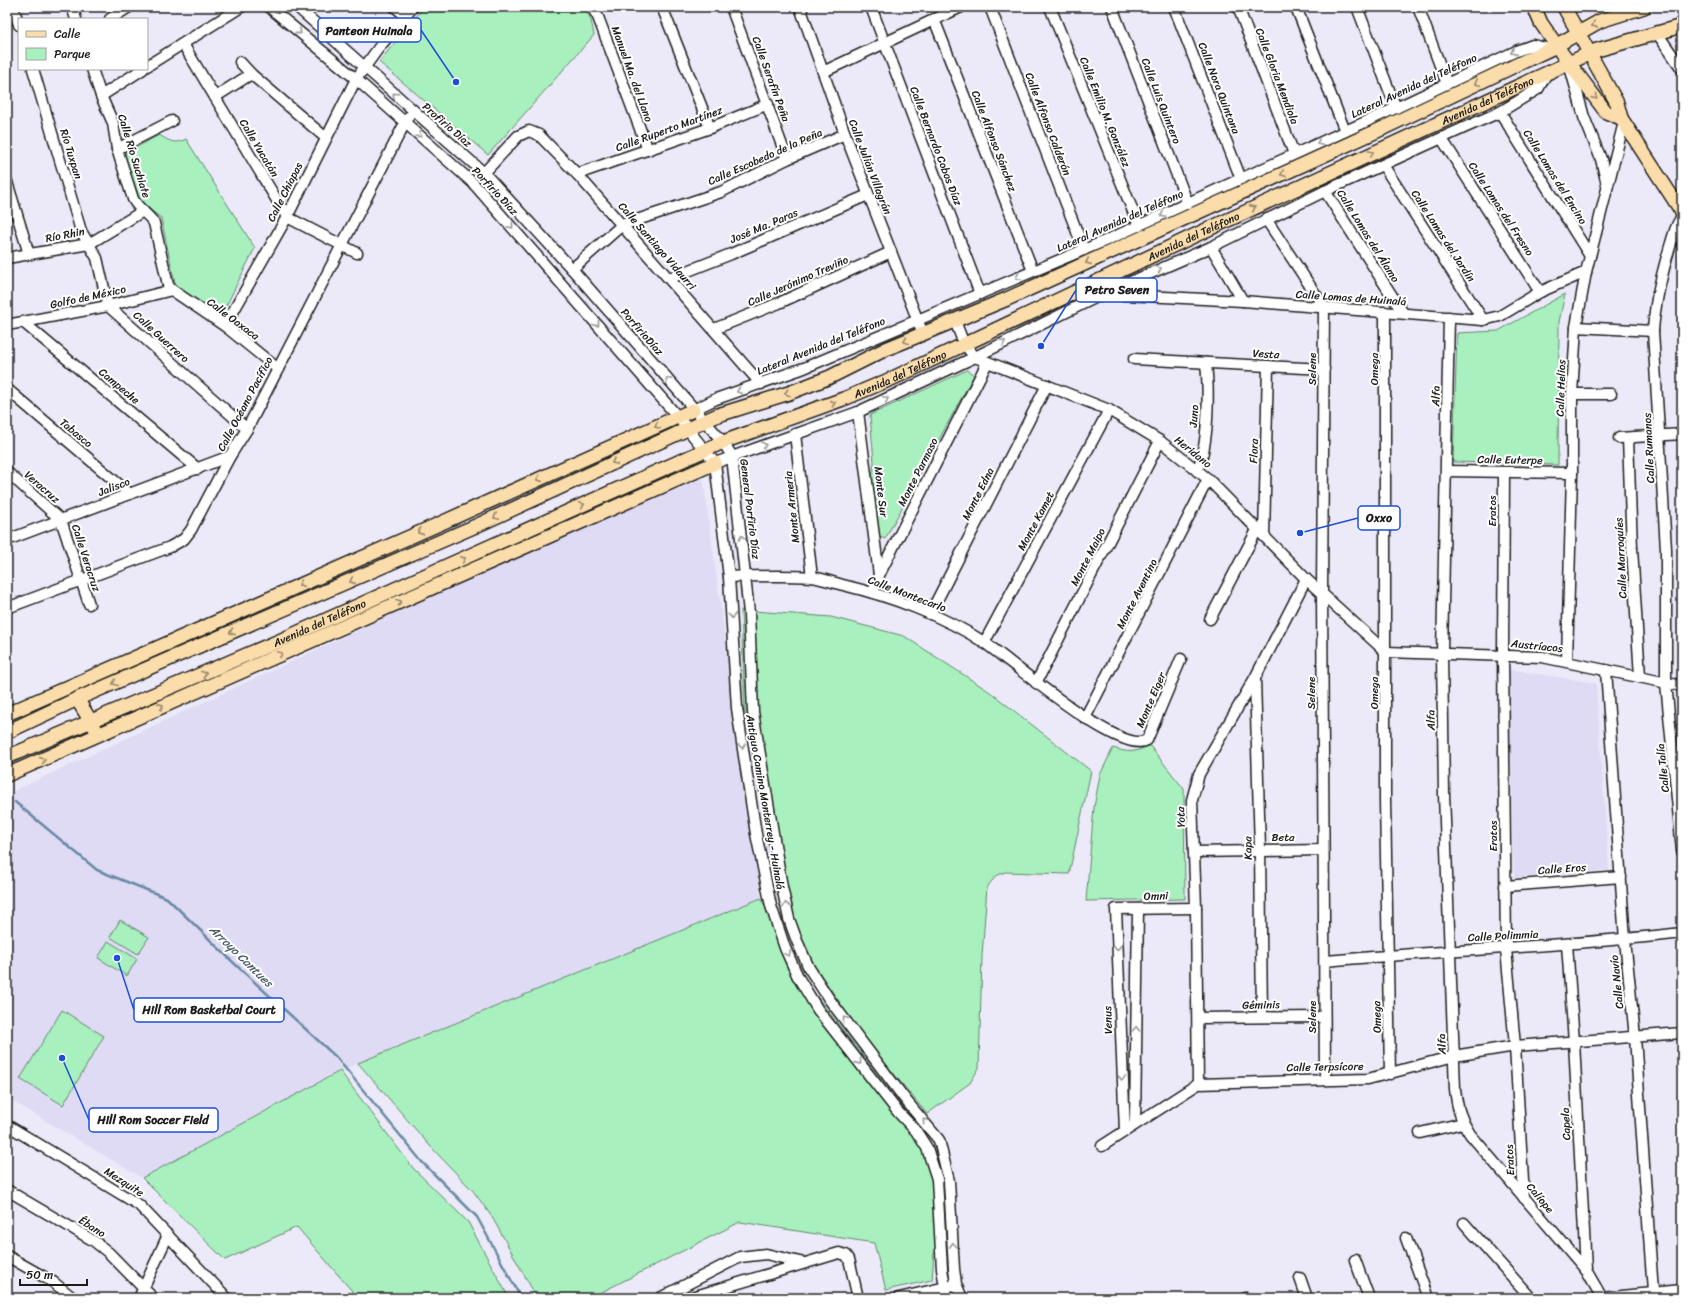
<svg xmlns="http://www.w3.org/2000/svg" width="1689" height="1305" font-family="Sriracha,sans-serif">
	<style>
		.built { fill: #dfdbf4 }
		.green { fill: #a8f0be; stroke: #62866d }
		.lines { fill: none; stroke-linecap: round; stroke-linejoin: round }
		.stream { stroke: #6a89a2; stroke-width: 2.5 }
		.minor-casing { stroke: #1c1c1c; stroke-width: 13 }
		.major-casing { stroke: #1c1c1c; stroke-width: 16 }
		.minor { stroke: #fff; stroke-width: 10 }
		.major { stroke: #fbddab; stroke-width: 13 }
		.oneway { stroke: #97866b }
		.oneway2 { stroke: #999 }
		.labels { text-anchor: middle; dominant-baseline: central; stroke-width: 4; stroke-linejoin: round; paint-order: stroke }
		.street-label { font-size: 11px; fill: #1c1c1c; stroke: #fff }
		.water-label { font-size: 12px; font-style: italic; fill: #4a5b6a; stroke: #fff }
		.leader { fill: none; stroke: #1d4ed8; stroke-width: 1.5 }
		.callout-dot { fill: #1d4ed8; stroke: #fff; stroke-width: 1.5 }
		.callout { fill: #fff; stroke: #1d4ed8; stroke-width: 1.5 }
		.callout-label { font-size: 12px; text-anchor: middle; font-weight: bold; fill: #1c1c1c }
	</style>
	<rect width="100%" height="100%" fill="#eceaf9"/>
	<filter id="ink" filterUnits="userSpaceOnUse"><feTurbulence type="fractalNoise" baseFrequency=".025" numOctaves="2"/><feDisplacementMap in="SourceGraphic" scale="8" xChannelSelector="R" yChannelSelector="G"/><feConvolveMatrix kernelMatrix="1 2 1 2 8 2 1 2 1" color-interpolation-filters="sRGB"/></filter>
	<g filter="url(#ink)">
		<g class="built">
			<polygon points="702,470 761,898 340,1071 142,1178 7,1098 7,794"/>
			<polygon points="1507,669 1596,683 1609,870 1514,878"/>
		</g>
		<g class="green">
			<polygon points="424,7 584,7 591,20 594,35 488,155 379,62"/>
			<path d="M159,135C170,141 174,145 186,139L255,248L221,316L176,288L161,218L141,203L124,154Z"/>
			<polygon points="1565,294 1559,322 1558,465 1453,462 1457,333 1498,331"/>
			<polygon points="967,370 974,375 885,539 875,535 871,490 874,462 870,415"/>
			<polygon points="741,610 831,617 904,636 990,692 1091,771 1069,874 1005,872 996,876 987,887 982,956 979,1068 970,1083 927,1114 861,1034 800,944 776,887 745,712"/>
			<path d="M1149,745L1184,789L1185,899L1086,901L1094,807L1100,775L1113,748C1128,753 1136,753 1149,745Z"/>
			<polygon points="761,898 792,964 928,1140 943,1254 934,1253 932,1280 886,1290 874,1243 740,1222 590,1298 537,1298 492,1217 474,1192 430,1146 358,1063"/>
			<polygon points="120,920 149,937 138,954 110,937"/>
			<polygon points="108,941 137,959 127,976 98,958"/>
			<polygon points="62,1010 104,1036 63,1105 20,1079"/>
			<polygon points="340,1071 413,1168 468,1222 509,1298 358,1298 297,1227 225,1260 142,1178"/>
		</g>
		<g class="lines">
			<polyline class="stream" points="15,802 97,870 167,898 237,966 336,1057 422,1162 477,1217 521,1298"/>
			<defs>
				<g id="minor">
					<polyline points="13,7 19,25"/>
					<polyline points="72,7 76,19"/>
					<polyline points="269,7 356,79 473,183 678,417 715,463 729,577 737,708 742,743 756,834 771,906 785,948 798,977 818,1010 898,1112 916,1131 927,1148 937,1179 942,1269 947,1298"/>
					<polyline points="297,7 484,173 572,269 723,442 732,456 749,613 753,712 782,887 789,919 797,941 809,968 829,999 908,1103 939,1140 949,1181 954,1269 956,1284 962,1298"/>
					<polyline points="395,7 406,16"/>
					<polyline points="592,7 598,17 648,150"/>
					<polyline points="662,7 710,128"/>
					<polyline points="731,7 787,159"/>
					<polyline points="800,7 845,134 923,334"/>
					<polyline points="871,7 980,294"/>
					<polyline points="990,7 1084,250"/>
					<polyline points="1050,7 1139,226"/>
					<polyline points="1112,7 1188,204"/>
					<polyline points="1174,7 1241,179"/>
					<polyline points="1238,7 1294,154"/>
					<polyline points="1296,7 1345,131"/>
					<polyline points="1357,7 1396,108"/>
					<polyline points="1418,7 1447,84"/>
					<polyline points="110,19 129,7"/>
					<polyline points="934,19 1033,271"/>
					<polyline points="1657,33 1682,69"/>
					<polyline points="183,44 287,217 357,253"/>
					<polyline points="240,62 251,74 326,138"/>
					<polyline points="147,66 241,7"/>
					<polyline points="1570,67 1584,117 1601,159 1607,185"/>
					<polyline points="33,69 81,231 97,258 108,306 247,429"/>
					<path d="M92,69L101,96L113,123L117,149L133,199C138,209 148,214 154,223L168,285L172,290L225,326L278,369"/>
					<polyline points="823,72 961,7"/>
					<polyline points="101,96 143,69"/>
					<polyline points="215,97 251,74"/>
					<polyline points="1500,112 1590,256"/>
					<polyline points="1442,139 1540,292"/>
					<polyline points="117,149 172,121"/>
					<polyline points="1383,165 1483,320"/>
					<polyline points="484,173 518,136 529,131 539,135 577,174 761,384"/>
					<polyline points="577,174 710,128 768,104"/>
					<polyline points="7,182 29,254"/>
					<polyline points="1325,191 1403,313"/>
					<path d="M1682,217C1676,223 1674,234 1671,243C1662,273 1655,300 1653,331L1666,549V683L1682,851"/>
					<polyline points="1266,219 1324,307 1322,592 1325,1079"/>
					<polyline points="1211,247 1243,301"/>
					<polyline points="7,258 89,244 143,211"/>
					<polyline points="572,269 622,225 721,192 787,159 845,134"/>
					<polyline points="670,278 731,254 868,195"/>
					<polyline points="1105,294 1243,301 1483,320 1500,316 1540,292 1586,272"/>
					<polyline points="1385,312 1385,800 1390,1074"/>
					<path d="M1449,317L1442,653L1444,794L1455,1089C1457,1106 1460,1119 1470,1134L1586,1270"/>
					<polyline points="955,321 964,344 975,357 1109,410 1160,441 1208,479 1306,579 1386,652 1542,657 1682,686"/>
					<polyline points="23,322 198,469"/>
					<polyline points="7,325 108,306 172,290"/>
					<polyline points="225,326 287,217 356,79 380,46 413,7"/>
					<polyline points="1576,327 1653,331"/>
					<polyline points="714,329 779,303 891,252"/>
					<polyline points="1134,359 1324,369"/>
					<polyline points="7,389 130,494"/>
					<polyline points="1572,394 1611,394"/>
					<polyline points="693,410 716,399 804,368 1107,240 1396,108 1516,51 1533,45 1550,49"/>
					<polyline points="858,412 879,575"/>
					<polyline points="795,434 812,577"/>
					<polyline points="1619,438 1682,434"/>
					<polyline points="1628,438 1632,548 1640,677"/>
					<polyline points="715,463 858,412 975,357 1103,294 1211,247 1325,191 1466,127 1500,112 1538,89 1547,73"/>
					<path d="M1197,471C1209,445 1209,391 1206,363"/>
					<polyline points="1447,471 1572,473"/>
					<polyline points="7,472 61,520 89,604"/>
					<polyline points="1504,472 1503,655 1506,949 1515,1046 1524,1198"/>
					<polyline points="1264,536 1268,366"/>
					<polyline points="7,540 230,456"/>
					<path d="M729,577C756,576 784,575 811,577C821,578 832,582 843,585C889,596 945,616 985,643C1010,660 1121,757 1147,740L1181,659"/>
					<polyline points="873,592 879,575 987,363"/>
					<polyline points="7,608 170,547 184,539 191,530 230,456 247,429 408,117"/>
					<polyline points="930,614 1047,385"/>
					<polyline points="1210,619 1257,530"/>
					<polyline points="984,643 1109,410"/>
					<polyline points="1567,661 1572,473 1572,394 1576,327 1586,272 1624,122"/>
					<polyline points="1606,670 1625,940 1635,1037 1653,1292"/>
					<polyline points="1255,679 1260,849 1262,1017"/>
					<polyline points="1036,683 1160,441"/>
					<polyline points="1085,718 1208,479"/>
					<polyline points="1194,852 1323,850"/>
					<polyline points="1505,886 1621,877"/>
					<polyline points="1567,944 1574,1042 1586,1270 1602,1298"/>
					<path d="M1325,961C1444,950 1563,947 1682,933"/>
					<polyline points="1198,1018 1324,1017"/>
					<polyline points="1198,1084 1196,908 1192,800 1199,774 1255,678 1306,579"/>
					<polyline points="1135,1124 1138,909"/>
					<polyline points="7,1125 139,1205 227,1298"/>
					<polyline points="1125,1131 1116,909 1196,908"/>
					<polyline points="1420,1133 1463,1123"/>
					<polyline points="1102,1146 1198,1084 1368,1079 1454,1056 1515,1046 1682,1033"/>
					<polyline points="7,1190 94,1241 109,1253 153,1298"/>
					<polyline points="1464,1223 1531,1298"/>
					<polyline points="1406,1238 1428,1298"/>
					<polyline points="7,1256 53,1282 73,1298"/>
					<polyline points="1355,1260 1369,1298"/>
					<polyline points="1300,1278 1307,1298"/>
					<polyline points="139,1298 168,1235"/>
					<polyline points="660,1298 740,1257 766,1254 804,1263"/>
					<polyline points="689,1298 839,1253 846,1255 849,1259 858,1298"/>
					<polyline points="899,1298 950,1286"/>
					<polyline points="1245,1298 1246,1298"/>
					<polyline points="1602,1298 1682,1290"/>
				</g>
				<g id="major">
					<polyline points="1534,7 1541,23 1563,55 1606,112 1621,118"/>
					<polyline points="1564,7 1617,103 1621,118 1682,212"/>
					<polyline points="77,699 95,728"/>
					<polyline points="7,714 439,524 693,410"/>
					<polyline points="7,732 77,699 478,525 718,415 789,393 830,377 886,349 1007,299 1377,131 1550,49 1600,21 1644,7"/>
					<path id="s1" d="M7,757L279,641L723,442L846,398L891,379L1202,232L1597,50L1682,26"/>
					<polyline points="7,775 715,463"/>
				</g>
			</defs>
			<use href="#minor" class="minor-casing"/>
			<use href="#major" class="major-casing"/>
			<use href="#minor" class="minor"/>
			<use href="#major" class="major"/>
		</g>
		<defs><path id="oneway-chevron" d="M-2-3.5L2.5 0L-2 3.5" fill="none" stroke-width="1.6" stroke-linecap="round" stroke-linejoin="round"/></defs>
		<g class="oneway">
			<use href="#oneway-chevron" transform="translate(1594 25) rotate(153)"/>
			<use href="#oneway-chevron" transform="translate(1477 83) rotate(155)"/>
			<use href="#oneway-chevron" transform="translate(1595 97) rotate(53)"/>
			<use href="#oneway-chevron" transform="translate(1371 153) rotate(-25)"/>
			<use href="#oneway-chevron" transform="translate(1283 174) rotate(155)"/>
			<use href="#oneway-chevron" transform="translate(1253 208) rotate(-25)"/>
			<use href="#oneway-chevron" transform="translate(1088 262) rotate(156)"/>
			<use href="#oneway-chevron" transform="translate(906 341) rotate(158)"/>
			<use href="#oneway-chevron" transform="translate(787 393) rotate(162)"/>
			<use href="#oneway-chevron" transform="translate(833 403) rotate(-20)"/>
			<use href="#oneway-chevron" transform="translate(657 426) rotate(156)"/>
			<use href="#oneway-chevron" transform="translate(614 462) rotate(155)"/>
			<use href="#oneway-chevron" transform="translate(539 479) rotate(156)"/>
			<use href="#oneway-chevron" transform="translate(582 505) rotate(-25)"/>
			<use href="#oneway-chevron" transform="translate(496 517) rotate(155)"/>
			<use href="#oneway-chevron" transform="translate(420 532) rotate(156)"/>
			<use href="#oneway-chevron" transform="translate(463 559) rotate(-24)"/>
			<use href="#oneway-chevron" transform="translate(352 581) rotate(156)"/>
			<use href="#oneway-chevron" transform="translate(301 584) rotate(156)"/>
			<use href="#oneway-chevron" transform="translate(399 602) rotate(-23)"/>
			<use href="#oneway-chevron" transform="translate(232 632) rotate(157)"/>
			<use href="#oneway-chevron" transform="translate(280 654) rotate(-24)"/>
			<use href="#oneway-chevron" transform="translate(204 674) rotate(-23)"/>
			<use href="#oneway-chevron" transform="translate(115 683) rotate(157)"/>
			<use href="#oneway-chevron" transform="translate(161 706) rotate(-24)"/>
			<use href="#oneway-chevron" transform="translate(43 760) rotate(-24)"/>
		</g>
		<g class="oneway2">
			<use href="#oneway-chevron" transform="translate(299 32) rotate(40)"/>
			<use href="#oneway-chevron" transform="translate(1513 52) rotate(156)"/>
			<use href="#oneway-chevron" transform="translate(395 95) rotate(-138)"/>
			<use href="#oneway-chevron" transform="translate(419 135) rotate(42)"/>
			<use href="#oneway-chevron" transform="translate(1319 143) rotate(155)"/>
			<use href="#oneway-chevron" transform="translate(1163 215) rotate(156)"/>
			<use href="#oneway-chevron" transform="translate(511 226) rotate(49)"/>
			<use href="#oneway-chevron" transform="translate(1159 269) rotate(-24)"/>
			<use href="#oneway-chevron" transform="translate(1018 277) rotate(157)"/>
			<use href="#oneway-chevron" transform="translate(597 324) rotate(49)"/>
			<use href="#oneway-chevron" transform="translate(1003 342) rotate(-28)"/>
			<use href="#oneway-chevron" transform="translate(668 380) rotate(-131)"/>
			<use href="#oneway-chevron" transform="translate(739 391) rotate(161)"/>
			<use href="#oneway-chevron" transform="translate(886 399) rotate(-25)"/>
			<use href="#oneway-chevron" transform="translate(764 445) rotate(-19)"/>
			<use href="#oneway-chevron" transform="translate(742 538) rotate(-97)"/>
			<use href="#oneway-chevron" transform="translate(732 616) rotate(86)"/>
			<use href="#oneway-chevron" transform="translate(742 746) rotate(82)"/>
			<use href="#oneway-chevron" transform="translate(786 905) rotate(-102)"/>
			<use href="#oneway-chevron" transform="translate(1117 948) rotate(88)"/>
			<use href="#oneway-chevron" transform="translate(788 954) rotate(66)"/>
			<use href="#oneway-chevron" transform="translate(845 1019) rotate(-127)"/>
			<use href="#oneway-chevron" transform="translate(1136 1029) rotate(-89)"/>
			<use href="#oneway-chevron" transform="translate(859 1062) rotate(51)"/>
			<use href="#oneway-chevron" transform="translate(1122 1078) rotate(88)"/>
			<use href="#oneway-chevron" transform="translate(925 1121) rotate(-131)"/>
			<use href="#oneway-chevron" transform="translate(953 1245) rotate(-93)"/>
		</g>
	</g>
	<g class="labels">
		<g class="street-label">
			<text transform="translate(632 74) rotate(70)">Manuel Ma. del Llano</text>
			<text transform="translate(1277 76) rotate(69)">Calle Gloria Mendiola</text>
			<text transform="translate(771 79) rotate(70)">Calle Serafín Peña</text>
			<text transform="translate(1414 86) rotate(-25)">Lateral Avenida del Teléfono</text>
			<text transform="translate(1219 88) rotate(69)">Calle Nora Quintana</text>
			<text stroke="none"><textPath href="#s1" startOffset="1620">Avenida del Teléfono</textPath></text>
			<text transform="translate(1161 101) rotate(69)">Calle Luis Quintero</text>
			<text transform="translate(1105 112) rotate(68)">Calle Emilio M. González</text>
			<text transform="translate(1048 124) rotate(69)">Calle Alfonso Calderón</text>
			<text transform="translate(447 125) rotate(41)">Profirio Díaz</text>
			<text transform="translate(669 129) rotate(-20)">Calle Ruperto Martínez</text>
			<text transform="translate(994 141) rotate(69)">Calle Alfonso Sánchez</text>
			<text transform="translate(936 146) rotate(69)">Calle Bernardo Cobos Díaz</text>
			<text transform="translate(259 148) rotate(59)">Calle Yucatán</text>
			<text transform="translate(71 154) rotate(73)">Río Tuxpan</text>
			<text transform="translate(134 156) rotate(73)">Calle Río Suchiate</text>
			<text transform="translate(765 157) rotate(-24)">Calle Escobedo de la Peña</text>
			<text transform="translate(870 167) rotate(69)">Calle Julián Villagrán</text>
			<text transform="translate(1555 177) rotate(58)">Calle Lomas del Encino</text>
			<text transform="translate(495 191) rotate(47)">Porfirio Díaz</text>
			<text transform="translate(285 192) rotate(-63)">Calle Chiapas</text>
			<text transform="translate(1501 209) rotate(57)">Calle Lomas del Fresno</text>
			<text transform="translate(1120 221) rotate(-24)">Lateral Avenida del Teléfono</text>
			<text transform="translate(764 226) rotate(-23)">José Ma. Paras</text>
			<text transform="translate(65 235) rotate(-11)">Río Rhin</text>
			<text transform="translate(1368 236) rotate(58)">Calle Lomas del Álamo</text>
			<text transform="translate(1443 236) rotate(57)">Calle Lomas del Jardín</text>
			<text stroke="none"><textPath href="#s1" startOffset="1296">Avenida del Teléfono</textPath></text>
			<text transform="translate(657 246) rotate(49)">Calle Santiago Vidaurri</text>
			<text transform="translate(798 281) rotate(-24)">Calle Jerónimo Treviño</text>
			<text transform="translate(88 297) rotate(-12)">Golfo de México</text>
			<text transform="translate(1351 298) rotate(4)">Calle Lomas de Huinalá</text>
			<text transform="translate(233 319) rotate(37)">Calle Oaxaca</text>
			<text transform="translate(642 332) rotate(49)">PorfirioDíaz</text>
			<text transform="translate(161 337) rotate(42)">Calle Guerrero</text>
			<text transform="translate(821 346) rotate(-22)">Lateral Avenida del Teléfono</text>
			<text transform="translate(1266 354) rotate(3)">Vesta</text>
			<text transform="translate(1312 369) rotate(-90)">Selene</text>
			<text transform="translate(1374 369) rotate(-90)">Omega</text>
			<text stroke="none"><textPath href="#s1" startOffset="972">Avenida del Teléfono</textPath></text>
			<text transform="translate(119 386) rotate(40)">Campeche</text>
			<text transform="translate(1561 388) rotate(-88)">Calle Helios</text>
			<text transform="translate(1436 396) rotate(-89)">Alfa</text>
			<text transform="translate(245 404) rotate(-62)">Calle Océano Pacífico</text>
			<text transform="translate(1194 416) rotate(-86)">Juno</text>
			<text transform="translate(76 433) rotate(40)">Tabasco</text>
			<text transform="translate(1649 448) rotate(-93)">Calle Rumanos</text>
			<text transform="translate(1254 451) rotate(-88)">Flora</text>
			<text transform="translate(1193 452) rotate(39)">Heridano</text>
			<text transform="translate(1510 460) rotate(1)">Calle Euterpe</text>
			<text transform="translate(918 472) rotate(-63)">Monte Parmaso</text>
			<text transform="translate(42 487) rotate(41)">Veracruz</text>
			<text transform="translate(114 487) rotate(-21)">Jalisco</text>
			<text transform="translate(881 492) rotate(83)">Monte Sur</text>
			<text transform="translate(978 494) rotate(-63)">Monte Edna</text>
			<text transform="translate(792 507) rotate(-96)">Monte Armeria</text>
			<text transform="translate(750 509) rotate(83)">General Porfirio Díaz</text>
			<text transform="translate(1492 511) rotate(-90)">Eratos</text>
			<text transform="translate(1036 521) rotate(-62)">Monte Kamet</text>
			<text transform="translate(1088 557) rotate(-63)">Monte Maipo</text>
			<text transform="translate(86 558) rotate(72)">Calle Veracruz</text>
			<text transform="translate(1621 558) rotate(-93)">Calle Marroquíes</text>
			<text transform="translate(907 594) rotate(21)">Calle Montecarlo</text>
			<text transform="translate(1137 594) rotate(-63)">Monte Aventino</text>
			<text stroke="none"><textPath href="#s1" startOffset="340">Avenida del Teléfono</textPath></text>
			<text transform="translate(1537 646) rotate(6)">Austríacos</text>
			<text transform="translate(1311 693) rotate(-90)">Selene</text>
			<text transform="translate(1374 693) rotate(-90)">Omega</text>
			<text transform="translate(1151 700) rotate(-67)">Monte Eiger</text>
			<text transform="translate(1431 720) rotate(-91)">Alfa</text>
			<text transform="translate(1663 768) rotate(-96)">Calle Talía</text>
			<text transform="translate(765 802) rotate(80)">Antiguo Camino Monterrey - Huinalá</text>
			<text transform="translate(1181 817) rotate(-92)">Yota</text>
			<text transform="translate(1493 836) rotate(-90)">Eratos</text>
			<text x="1283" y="837">Beta</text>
			<text transform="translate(1248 848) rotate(-91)">Kapa</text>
			<text transform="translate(1562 869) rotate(-4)">Calle Eros</text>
			<text transform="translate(1156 896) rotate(-2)">Omni</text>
			<text transform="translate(1503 936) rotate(-3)">Calle Polimmia</text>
			<text transform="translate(1617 982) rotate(-96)">Calle Navío</text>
			<text transform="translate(1261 1005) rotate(-1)">Géminis</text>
			<text transform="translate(1312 1017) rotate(-90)">Selene</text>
			<text transform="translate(1377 1017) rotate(-91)">Omega</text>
			<text transform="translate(1108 1020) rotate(-92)">Venus</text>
			<text transform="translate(1442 1044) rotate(-92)">Alfa</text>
			<text transform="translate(1325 1067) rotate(-1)">Calle Terpsícore</text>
			<text transform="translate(1566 1124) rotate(-93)">Capela</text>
			<text transform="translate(1510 1160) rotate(-93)">Eratos</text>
			<text transform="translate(124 1182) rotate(33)">Mezquite</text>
			<text transform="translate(1540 1198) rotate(50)">Calíope</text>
			<text transform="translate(92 1227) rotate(33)">Ébano</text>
		</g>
		<g class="water-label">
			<text transform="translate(241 956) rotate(44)">Arroyo Cantues</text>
		</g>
	</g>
	<path class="leader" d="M456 82L421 30M1041 346L1076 290M1300 533L1358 518M117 958L134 1010M62 1058L89 1120"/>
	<g class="callout-dot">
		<circle cx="456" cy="82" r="4"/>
		<circle cx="1041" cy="346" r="4"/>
		<circle cx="1300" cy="533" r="4"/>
		<circle cx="117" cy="958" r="4"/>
		<circle cx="62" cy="1058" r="4"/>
	</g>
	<g class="callout">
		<rect x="318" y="18" width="103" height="24" rx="4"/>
		<rect x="1076" y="278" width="81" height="24" rx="4"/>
		<rect x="1358" y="506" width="42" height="24" rx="4"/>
		<rect x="134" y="998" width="150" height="24" rx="4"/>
		<rect x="89" y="1108" width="129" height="24" rx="4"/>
	</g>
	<g class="callout-label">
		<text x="369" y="35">Panteon Huinala</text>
		<text x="1117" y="294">Petro Seven</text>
		<text x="1379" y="522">Oxxo</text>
		<text x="209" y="1014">Hill Rom Basketbal Court</text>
		<text x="153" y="1124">Hill Rom Soccer Field</text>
	</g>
	<rect width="1689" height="1305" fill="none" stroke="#fff" stroke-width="24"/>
	<rect x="12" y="12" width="1665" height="1281" fill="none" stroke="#1c1c1c" stroke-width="1.5" filter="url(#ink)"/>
	<rect x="18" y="18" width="130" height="52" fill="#ffffff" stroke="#a4a4a4"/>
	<rect x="26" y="31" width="20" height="6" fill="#fbddab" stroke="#a4a4a4"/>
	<text x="54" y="38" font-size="12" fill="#1c1c1c">Calle</text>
	<rect x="26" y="48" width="20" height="12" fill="#a8f0be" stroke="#a4a4a4"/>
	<text x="54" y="58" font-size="12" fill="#1c1c1c">Parque</text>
	<path d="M20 1279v6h67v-6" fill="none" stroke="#1c1c1c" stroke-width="2"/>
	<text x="26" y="1279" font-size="12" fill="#1c1c1c" stroke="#ffffff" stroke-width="3" paint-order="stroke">50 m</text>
</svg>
